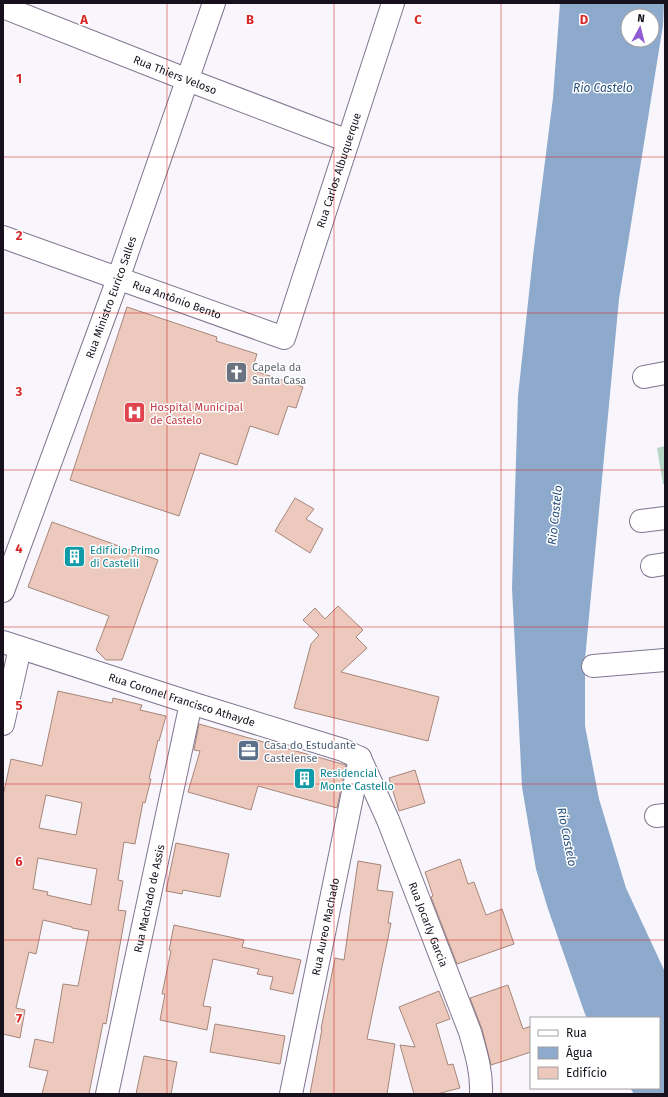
<svg xmlns="http://www.w3.org/2000/svg" width="668" height="1097" font-family="'Fira Sans',sans-serif">
	<style>
		.green { fill: #b6d6c6 }
		.water { fill: #8daacc; fill-rule: evenodd }
		.building { fill: #ecc9bc; stroke: #a7867a; fill-rule: evenodd }
		.lines { fill: none; stroke-linecap: round; stroke-linejoin: round }
		.minor-casing { stroke: #807491; stroke-width: 24 }
		.minor { stroke: #fff; stroke-width: 22 }
		.grid { fill: none; stroke: #d62828; stroke-width: 1; stroke-opacity: 0.55 }
		.labels { text-anchor: middle; dominant-baseline: central; stroke-width: 3; stroke-linejoin: round; paint-order: stroke }
		.street-label { font-size: 11px; fill: #16111c; stroke: #fff }
		.worship-label { font-size: 11px; fill: #5b616d; stroke: #fff; text-anchor: start }
		.health-label { font-size: 11px; fill: #be3a42; stroke: #fff; text-anchor: start }
		.culture-label { font-size: 11px; fill: #0d838f; stroke: #fff; text-anchor: start }
		.service-label { font-size: 11px; fill: #4e5e75; stroke: #fff; text-anchor: start }
		.water-label { font-size: 12px; font-style: italic; fill: #28517e; stroke: #fff }
		.grid-label { font-size: 13px; text-anchor: middle; font-weight: bold; fill: #d62828; stroke: #fff; stroke-width: 3; stroke-linejoin: round; paint-order: stroke }
	</style>
	<rect width="100%" height="100%" fill="#f8f6fc"/>
	<polygon class="green" points="665,446 665,484 663,484 657,448"/>
	<path class="water" d="M560,3H664L663,25L619,299L585,659V726L599,799L626,888L665,972V1094H634L630,1088H659V1018H587L585,1014L548,909L536,869L522,787L512,588L518,396L533,256L553,98ZM628,16H652V40H628Z"/>
	<g class="building">
		<polygon points="127,307 217,337 216,341 257,354 252,370 303,387 296,408 288,406 278,435 250,426 237,465 200,453 179,516 70,480"/>
		<polygon points="295,498 314,509 306,519 323,529 310,553 275,531"/>
		<polygon points="52,522 158,560 122,660 106,660 96,650 109,616 28,587"/>
		<polygon points="338,606 363,630 356,637 367,648 341,672 439,697 428,741 294,708 311,644 319,635 303,620 315,608 325,619"/>
		<path d="M58,691L112,703L113,698L142,705L140,710L166,716L159,741L158,740L149,779H151L145,803L143,802L135,844L124,842L118,880L123,881L118,910L126,911L106,1024L103,1023L89,1094H42L48,1071L29,1067L35,1039L53,1043L63,984L78,986L89,931L72,928V927L43,920L36,954L29,952L16,1008L25,1010L20,1038L3,1034V796L11,759L42,766ZM46,795L82,803L76,835L39,828ZM38,858L97,869L91,905L47,895L48,892L33,889Z"/>
		<polygon points="199,724 346,765 337,808 258,786 251,810 188,792 200,751 194,750"/>
		<polygon points="415,770 425,803 399,811 389,778"/>
		<polygon points="176,843 229,854 220,897 183,890 182,894 166,891"/>
		<polygon points="460,859 468,884 474,882 486,915 502,909 514,944 457,964 431,897 433,896 425,872"/>
		<polygon points="358,861 381,865 377,890 393,892 388,923 391,923 387,943 367,1039 395,1044 387,1094 310,1094 322,1029 321,1029 335,958 344,960"/>
		<polygon points="174,925 244,940 242,947 301,960 293,994 270,989 273,977 257,974 259,969 213,959 203,1006 211,1007 207,1030 160,1020 165,994 162,994 171,951 169,950"/>
		<polygon points="508,985 523,1029 531,1026 531,1052 491,1065 482,1029 470,998"/>
		<polygon points="439,991 450,1019 436,1024 448,1065 453,1064 460,1088 437,1094 414,1094 400,1045 415,1047 399,1007"/>
		<polygon points="215,1024 285,1036 280,1064 210,1052"/>
		<polygon points="144,1056 177,1062 171,1094 136,1094"/>
	</g>
	<g class="lines">
		<defs>
			<g id="minor">
				<path id="s1" d="M3,7L188,80L348,141"/>
				<path id="s2" d="M3,237L284,338L393,3"/>
				<polyline points="644,377 665,373"/>
				<polyline points="641,521 665,518"/>
				<polyline points="652,566 665,564"/>
				<path id="s3" d="M3,591L118,279L214,3"/>
				<path id="s4" d="M3,642L191,703L343,750L360,758"/>
				<polyline points="593,666 665,660"/>
				<polyline points="3,724 20,648"/>
				<path id="s5" d="M360,758L388,820L470,1032C476,1053 482,1072 481,1094"/>
				<polyline points="656,816 665,815"/>
				<path id="s6" d="M107,1094L191,703"/>
				<path id="s7" d="M291,1094L360,758"/>
			</g>
		</defs>
		<use href="#minor" class="minor-casing"/>
		<use href="#minor" class="minor"/>
	</g>
	<path class="grid" d="M167,3V1094M334,3V1094M501,3V1094M3,157H665M3,313H665M3,470H665M3,627H665M3,784H665M3,940H665"/>
	<defs>
		<symbol id="church-square" viewBox="-11 -11 22 22"><rect x="-9" y="-9" width="18" height="18" rx="4" fill="#6b7280" stroke="#fff"/><path d="M-1.2-6h2.4v3.5h3.3v2.4h-3.3V6h-2.4V-.1h-3.3v-2.4h3.3Z" fill="#fff"/></symbol>
		<symbol id="hospital-square" viewBox="-11 -11 22 22"><rect x="-9" y="-9" width="18" height="18" rx="4" fill="#e0444e" stroke="#fff"/><path d="M-5-5h3v3.5h4V-5h3V5h-3V1.5h-4V5h-3Z" fill="#fff"/></symbol>
		<symbol id="building-square" viewBox="-11 -11 22 22"><rect x="-9" y="-9" width="18" height="18" rx="4" fill="#0f9aa8" stroke="#fff"/><path d="M-4-6H4V6H1V3H-1V6H-4ZM-2.5-4.3h1.7v1.8h-1.7ZM.8-4.3h1.7v1.8H.8ZM-2.5-1h1.7V.8h-1.7ZM.8-1h1.7V.8H.8Z" fill="#fff"/></symbol>
		<symbol id="office-square" viewBox="-11 -11 22 22"><rect x="-9" y="-9" width="18" height="18" rx="4" fill="#5c6f8a" stroke="#fff"/><path d="M-6-3h4V-5.5h4V-3h4V5H-6ZM-1-4.5V-3h2v-1.5ZM-6 0V1H6V0Z" fill="#fff"/></symbol>
	</defs>
	<g fill-rule="evenodd">
		<use href="#church-square" x="224" y="360" width="25" height="25"/>
		<use href="#hospital-square" x="122" y="400" width="25" height="25"/>
		<use href="#building-square" x="62" y="544" width="25" height="25"/>
		<use href="#office-square" x="236" y="738" width="25" height="25"/>
		<use href="#building-square" x="292" y="766" width="25" height="25"/>
	</g>
	<g class="labels">
		<g class="street-label">
			<text stroke="none"><textPath href="#s1" startOffset="185">Rua Thiers Veloso</textPath></text>
			<text stroke="none"><textPath href="#s2" startOffset="475">Rua Carlos Albuquerque</textPath></text>
			<text stroke="none"><textPath href="#s3" startOffset="313">Rua Ministro Eurico Salles</textPath></text>
			<text stroke="none"><textPath href="#s2" startOffset="185">Rua Antônio Bento</textPath></text>
			<text stroke="none"><textPath href="#s4" startOffset="188">Rua Coronel Francisco Athayde</textPath></text>
			<text stroke="none"><textPath href="#s6" startOffset="200">Rua Machado de Assis</textPath></text>
			<text stroke="none"><textPath href="#s5" startOffset="180">Rua Jocarly Garcia</textPath></text>
			<text stroke="none"><textPath href="#s7" startOffset="171">Rua Aureo Machado</textPath></text>
		</g>
		<g class="worship-label">
			<text x="252" y="367">Capela da<tspan x="252" dy="13">Santa Casa</tspan></text>
		</g>
		<g class="health-label">
			<text x="150" y="407">Hospital Municipal<tspan x="150" dy="13">de Castelo</tspan></text>
		</g>
		<g class="culture-label">
			<text x="90" y="550">Edifício Primo<tspan x="90" dy="13">di Castelli</tspan></text>
			<text x="320" y="773">Residencial<tspan x="320" dy="13">Monte Castello</tspan></text>
		</g>
		<g class="service-label">
			<text x="264" y="745">Casa do Estudante<tspan x="264" dy="13">Castelense</tspan></text>
		</g>
		<g class="water-label">
			<text x="603" y="88">Rio Castelo</text>
			<text transform="translate(555 515) rotate(-84)">Rio Castelo</text>
			<text transform="translate(567 837) rotate(79)">Rio Castelo</text>
		</g>
	</g>
	<g class="grid-label">
		<text x="84" y="24">A</text>
		<text x="250" y="24">B</text>
		<text x="418" y="24">C</text>
		<text x="584" y="24">D</text>
		<text x="19" y="83">1</text>
		<text x="19" y="240">2</text>
		<text x="19" y="396">3</text>
		<text x="19" y="553">4</text>
		<text x="19" y="710">5</text>
		<text x="19" y="866">6</text>
		<text x="19" y="1023">7</text>
	</g>
	<rect width="668" height="1097" fill="none" stroke="#16111c" stroke-width="8"/>
	<rect x="530" y="1017" width="130" height="72" fill="#ffffff" stroke="#a2a0a4"/>
	<rect x="538" y="1030" width="20" height="6" fill="#ffffff" stroke="#a2a0a4"/>
	<text x="566" y="1037" font-size="12" fill="#16111c">Rua</text>
	<rect x="538" y="1047" width="20" height="12" fill="#8daacc" stroke="#a2a0a4"/>
	<text x="566" y="1057" font-size="12" fill="#16111c">Água</text>
	<rect x="538" y="1067" width="20" height="12" fill="#ecc9bc" stroke="#a2a0a4"/>
	<text x="566" y="1077" font-size="12" fill="#16111c">Edifício</text>
	<g transform="translate(640 28) rotate(7)"><circle r="19" fill="#ffffff" stroke="#a2a0a4"/>
	<path d="M0-3L7 15L0 10L-7 15Z" fill="#915bd4"/>
	<text y="-6" font-size="11" font-weight="bold" text-anchor="middle" fill="#16111c">N</text>
	</g>
</svg>
